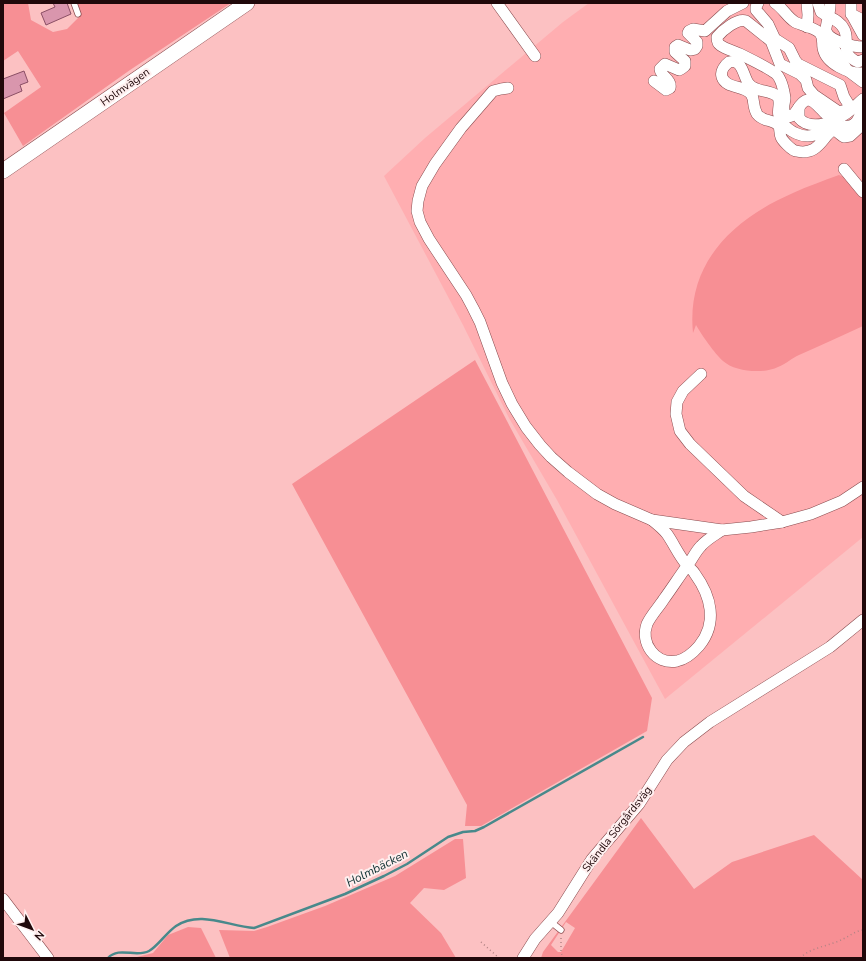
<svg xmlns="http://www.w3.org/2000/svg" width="866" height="961" font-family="'Nunito Sans',sans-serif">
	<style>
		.built { fill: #ffaeb1 }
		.green { fill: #f78f94; fill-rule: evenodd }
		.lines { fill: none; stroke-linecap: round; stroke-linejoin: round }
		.stream { stroke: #48898b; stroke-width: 2.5 }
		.building { fill: #d996ad; stroke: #8b4f65 }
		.lane-casing { stroke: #894b4e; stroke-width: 7 }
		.street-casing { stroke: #894b4e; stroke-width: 12 }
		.secondary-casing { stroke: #894b4e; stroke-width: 16 }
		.path { stroke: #b28384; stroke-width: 1.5; stroke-dasharray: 1 3; stroke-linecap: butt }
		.lane { stroke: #fff; stroke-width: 5.5 }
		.street { stroke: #fff; stroke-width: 11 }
		.secondary { stroke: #fff; stroke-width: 15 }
		.labels { text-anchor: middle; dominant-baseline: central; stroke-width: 4; stroke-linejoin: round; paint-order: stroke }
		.street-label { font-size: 11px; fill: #20080a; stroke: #ffefef }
		.water-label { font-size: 12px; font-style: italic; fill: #103233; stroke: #ffefef }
	</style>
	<rect width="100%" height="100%" fill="#fcc1c2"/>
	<polygon class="built" points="589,3 863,3 863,537 665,699 557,500 509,418 463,325 384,176 425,138 563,22"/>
	<g class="green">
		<polygon points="3,3 28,3 31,20 53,32 67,29 80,16 77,3 231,3 130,70 23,146 4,113 41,87 18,51 3,61"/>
		<path d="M839,175C850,179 857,188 863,199V326C842,336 821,345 799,355C792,358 786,364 778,367C764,374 735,372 723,361C715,354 701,334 696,325L693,333C686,263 733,219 793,193C808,186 823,181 839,175Z"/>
		<polygon points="475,360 652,698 647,731 481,826 465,826 467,805 292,484"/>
		<path d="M641,818L694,889L732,862L814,835L863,880V958H541L543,952ZM566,922L575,928L561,952H558L551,945Z"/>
		<polygon points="455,839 463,839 466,878 444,890 424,888 410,903 441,933 456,958 230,958 219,930 254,931 267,927 325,906 395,876"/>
		<polygon points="188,927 201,928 216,958 133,958 153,953 168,935"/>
	</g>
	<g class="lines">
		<path class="stream" d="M108,958C119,946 136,958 149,951C157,947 167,932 176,926C200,910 228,926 254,928L345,894L384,876L407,864L448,837L463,832L475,831L484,827L643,737"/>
	</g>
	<g class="building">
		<polygon points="53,3 67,3 71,14 46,25 41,13 55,7"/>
		<polygon points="24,71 28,82 20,85 22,91 3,99 3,79"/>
	</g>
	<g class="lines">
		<defs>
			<g id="lane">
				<polyline points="74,3 78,14"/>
				<polyline points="551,922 561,930"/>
			</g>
			<g id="street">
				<polyline points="497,3 535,56"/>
				<path d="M758,3L756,7V10L768,24L775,39L789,48L795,60L798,64L840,85L844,97L849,105L846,110L839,112L814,95L808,88L806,80L800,74L780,64L771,41L746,21C737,18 723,30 717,37C717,40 717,43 720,45C725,49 734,51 740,54C750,59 765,66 775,73C781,77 784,91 785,98C785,102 782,108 785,113C794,126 798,99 809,100C815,101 817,106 821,109C837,129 850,110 863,99"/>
				<path d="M775,3C783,8 787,17 795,22C803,26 814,27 820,33C824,38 822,43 823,48C826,64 849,74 863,73"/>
				<polyline points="807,3 808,15 807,27"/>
				<path d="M818,3L821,12C829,18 839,19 844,29C851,41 838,53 858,62L863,60"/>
				<path d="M830,3C831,11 825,27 826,31C829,41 854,47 863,47"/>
				<polyline points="851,3 851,14 863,20"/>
				<polyline points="852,15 863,35"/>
				<polyline points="822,36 834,49 847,70 863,82"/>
				<path d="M654,81L666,90L670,88C672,79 661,77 660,69L665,64L679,70L681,69L685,66V61L675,52V47L678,45L690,50L695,49L697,46V42L688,33L689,31L693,29L705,31L727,11L743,3"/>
				<polyline points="508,88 501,89 493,91 461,128 435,164 422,186 418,201 417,211 420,222 429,239 466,295 473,308 480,322 502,383 512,404 526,427 540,445 551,457 568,472 597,494 615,504 652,520 722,530 751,527 782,522 811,514 842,501 863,487"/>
				<path d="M799,107V118C807,128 823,125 833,121"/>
				<path d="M863,108C860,113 859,121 854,124C849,128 840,126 833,127C826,129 820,133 814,135C803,139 788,131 782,122C774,112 783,103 777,96C769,89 756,93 749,84C743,77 743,58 729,62C725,65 720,71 722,77C726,89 744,85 751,94C755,99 752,106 757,114C763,122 772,119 778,125C781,129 779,133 781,137C782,140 792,151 796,151C821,157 824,131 834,131C838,131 841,136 844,137L850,136L863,124"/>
				<polyline points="844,169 863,192"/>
				<polyline points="701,374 683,391 677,402 676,414 680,431 690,444 744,496 782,522"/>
				<path d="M652,520C657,524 663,529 667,534C674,544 679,556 687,565C689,568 693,570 695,574C711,596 718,623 699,646C693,653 686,659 677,661C655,665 640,643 647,624C651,615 659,607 664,599C672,588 679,577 687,566C692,560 695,552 701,546C707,539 715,535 722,530"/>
				<polyline points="3,899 48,958"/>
				<polyline points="523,958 535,939 558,913 592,859 639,804 667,760 684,742 710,722 830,647 863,620"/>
			</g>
			<polyline id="secondary" points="3,171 247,3"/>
		</defs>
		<use href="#lane" class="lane-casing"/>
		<use href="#street" class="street-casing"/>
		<use href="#secondary" class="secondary-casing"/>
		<g class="path">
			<polyline points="561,938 561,952 563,958"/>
			<polyline points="481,942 499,958"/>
			<path d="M800,958C811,947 830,946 843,939C850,936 855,931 863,930"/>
		</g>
		<use href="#lane" class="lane"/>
		<use href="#street" class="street"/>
		<use href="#secondary" class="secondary"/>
	</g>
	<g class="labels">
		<g class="street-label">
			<text transform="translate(125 87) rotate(-35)">Holmvägen</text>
			<text transform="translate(617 829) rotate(-52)">Skändla Sörgårdsväg</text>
		</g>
		<g class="water-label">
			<text transform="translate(377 868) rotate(-27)">Holmbäcken</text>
		</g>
	</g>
	<rect width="866" height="961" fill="none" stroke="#20080a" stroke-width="8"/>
	<g transform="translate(32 929) rotate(132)" stroke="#ffefef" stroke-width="3" paint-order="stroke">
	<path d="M0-3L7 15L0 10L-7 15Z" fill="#20080a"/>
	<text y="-6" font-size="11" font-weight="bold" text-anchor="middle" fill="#20080a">N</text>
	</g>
</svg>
